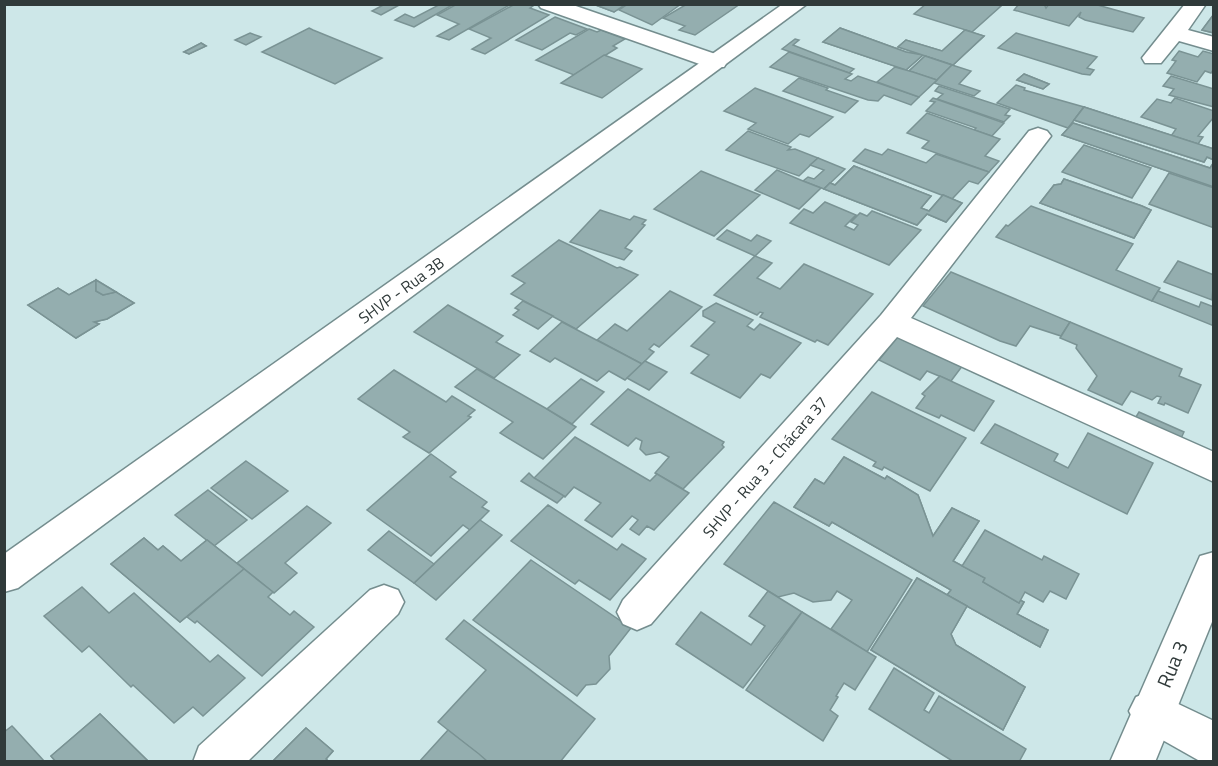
<svg xmlns="http://www.w3.org/2000/svg" width="1218" height="766" font-family="'Titillium Web',sans-serif">
	<style>
		.building { fill: #94aeaf; stroke: #7a9394; stroke-width: 1.5 }
		.lines { fill: none; stroke-linecap: round; stroke-linejoin: round }
		.street-casing { stroke: #748d8e; stroke-width: 3 }
		.secondary-casing { stroke: #748d8e; stroke-width: 3 }
		.street { fill: #fff; fill-rule: evenodd }
		.secondary { fill: #fff; fill-rule: evenodd }
		.labels { text-anchor: middle; dominant-baseline: central; stroke-width: 4.5; stroke-linejoin: round; paint-order: stroke }
		.street-label { font-size: 16px; fill: #303a3a; stroke: #fff }
		.near-street-label { font-size: 20px; fill: #303a3a; stroke: #fff }
	</style>
	<rect width="100%" height="100%" fill="#cde7e8"/>
	<g class="building">
		<polygon points="385,4 401,4 381,15 372,11"/>
		<polygon points="434,4 454,4 414,27 395,20 405,14 414,18 437,6"/>
		<polygon points="457,4 511,4 449,40 437,36 459,24 437,15"/>
		<polygon points="515,4 528,4 533,6 530,8 549,15 485,54 472,49 491,38 469,29"/>
		<polygon points="593,4 626,4 614,12"/>
		<polygon points="593,4 626,4 614,12"/>
		<polygon points="628,4 681,4 652,25 619,10"/>
		<polygon points="687,4 740,4 695,35 679,30 685,26 663,18"/>
		<polygon points="926,4 994,4 1001,6 972,32 914,14"/>
		<polygon points="1019,4 1044,4 1046,8 1049,4 1094,4 1144,18 1133,32 1085,20 1079,17 1081,12 1069,26 1014,10"/>
		<polygon points="1214,14 1214,33 1202,30"/>
		<polygon points="1214,14 1214,33 1202,30"/>
		<polygon points="555,17 587,29 576,35 570,33 542,50 516,40"/>
		<polygon points="309,28 313,30 382,58 335,84 262,52"/>
		<polygon points="840,28 906,52 923,55 906,70 823,42"/>
		<polygon points="840,28 906,52 923,55 906,70 823,42"/>
		<polygon points="589,29 597,32 601,30 625,39 613,46 617,48 574,75 536,60"/>
		<polygon points="965,30 984,36 953,65 898,47 906,40 942,51"/>
		<polygon points="965,30 984,36 953,65 898,47 906,40 942,51"/>
		<polygon points="250,33 261,37 246,45 235,40"/>
		<polygon points="1016,33 1097,57 1087,68 1094,70 1090,75 1082,74 998,48"/>
		<polygon points="795,39 799,40 793,45 854,69 849,73 782,49"/>
		<polygon points="201,43 206,46 189,54 184,52"/>
		<polygon points="201,43 206,46 189,54 184,52"/>
		<polygon points="1179,51 1198,57 1203,51 1214,54 1214,69 1211,73 1205,71 1197,82 1167,73 1176,61 1172,60"/>
		<polygon points="789,52 852,74 845,79 851,81 858,76 919,97 911,105 884,95 878,101 868,100 770,67"/>
		<polygon points="604,55 642,69 602,98 561,83"/>
		<polygon points="925,56 952,65 937,80 909,71"/>
		<polygon points="925,56 952,65 937,80 909,71"/>
		<polygon points="952,65 971,71 959,84 980,91 974,96 934,83"/>
		<polygon points="895,67 913,72 937,80 919,97 877,82"/>
		<polygon points="1024,74 1049,84 1043,89 1017,80"/>
		<polygon points="1024,74 1049,84 1043,89 1017,80"/>
		<polygon points="1171,76 1214,89 1214,107 1169,95 1174,89 1163,86"/>
		<polygon points="799,78 828,88 826,90 858,101 845,113 783,91"/>
		<polygon points="1016,85 1025,88 1024,90 1084,107 1068,128 997,103"/>
		<polygon points="939,86 1010,109 1005,115 1010,116 1004,122 937,99 943,94 935,91"/>
		<polygon points="755,88 833,117 809,137 800,134 788,144 748,129 756,123 724,111"/>
		<polygon points="933,98 987,117 1004,123 992,136 974,130 976,128 926,111 935,102 930,101"/>
		<polygon points="1175,98 1214,111 1214,117 1198,136 1203,137 1198,144 1171,136 1176,129 1141,117 1157,99 1171,103"/>
		<polygon points="1084,107 1214,149 1214,160 1207,157 1204,162 1074,120"/>
		<polygon points="1084,107 1214,149 1214,160 1207,157 1204,162 1074,120"/>
		<polygon points="927,113 1000,139 985,156 999,161 989,172 922,148 929,141 907,133"/>
		<polygon points="1073,123 1210,168 1214,162 1214,187 1062,135"/>
		<polygon points="1073,123 1210,168 1214,162 1214,187 1062,135"/>
		<polygon points="748,131 791,147 788,150 795,149 818,158 799,176 726,150"/>
		<polygon points="1084,145 1151,168 1132,198 1062,172"/>
		<polygon points="865,149 882,155 888,149 926,163 936,154 989,172 978,184 969,181 952,199 853,161"/>
		<polygon points="818,158 845,169 824,189 803,181 808,177 814,179 824,170 810,165"/>
		<polygon points="854,166 931,196 921,208 929,211 943,195 962,203 946,222 927,214 917,225 824,189 830,183 835,185"/>
		<polygon points="854,166 931,196 921,208 929,211 943,195 962,203 946,222 927,214 917,225 824,189 830,183 835,185"/>
		<polygon points="777,170 803,181 821,188 799,209 755,190"/>
		<polygon points="701,171 760,195 714,236 654,209"/>
		<polygon points="1169,173 1214,188 1214,228 1149,204"/>
		<polygon points="1064,179 1142,206 1151,210 1134,238 1040,203 1054,185 1061,184"/>
		<polygon points="1064,179 1142,206 1151,210 1134,238 1040,203 1054,185 1061,184"/>
		<polygon points="825,202 856,215 845,226 854,230 858,225 851,222 860,213 867,216 872,211 921,230 889,265 790,223 804,209 813,213"/>
		<polygon points="1031,206 1133,244 1116,270 1160,288 1152,301 996,237 1006,225 1008,226"/>
		<polygon points="600,210 630,220 634,216 646,220 642,224 645,225 625,248 632,251 624,260 570,242"/>
		<polygon points="727,230 751,241 757,235 771,241 755,256 717,239"/>
		<polygon points="559,240 617,268 620,267 638,275 576,329 511,294 525,283 512,276"/>
		<polygon points="755,256 772,263 757,278 780,289 804,264 873,294 828,345 817,340 815,342 760,317 763,313 760,312 757,315 714,295"/>
		<polygon points="1178,261 1214,275 1212,300 1164,282"/>
		<polygon points="951,272 1070,322 1061,336 1030,326 1016,346 1000,341 923,306"/>
		<polygon points="96,280 96,291 103,295 116,292 134,303 107,319 94,322 99,324 76,338 28,305 58,288 69,295"/>
		<polygon points="96,280 116,292 103,295 96,291"/>
		<polygon points="96,280 96,291 103,295 116,292 134,303 107,319 94,322 99,324 76,338 28,305 58,288 69,295"/>
		<polygon points="96,280 116,292 103,295 96,291"/>
		<polygon points="670,291 702,307 659,347 654,344 649,349 654,352 642,364 597,340 615,324 627,331"/>
		<polygon points="1158,291 1199,307 1201,302 1214,307 1214,326 1152,301"/>
		<polygon points="523,301 553,316 538,329 513,315 519,310 515,308"/>
		<polygon points="716,303 753,320 747,326 754,330 760,324 801,343 770,378 761,374 740,398 691,373 709,355 691,346 715,322 703,316 703,311"/>
		<polygon points="448,305 503,336 496,342 520,355 494,378 414,332"/>
		<polygon points="562,322 625,355 642,364 625,380 609,371 597,381 555,358 550,362 530,351"/>
		<polygon points="1070,322 1182,369 1179,376 1201,385 1188,413 1165,403 1164,405 1158,403 1161,397 1157,396 1152,400 1131,391 1122,405 1088,390 1097,376 1076,348 1077,345 1060,338"/>
		<polygon points="899,335 963,365 951,381 927,371 920,380 879,360"/>
		<polygon points="645,361 667,372 649,390 627,378"/>
		<polygon points="477,369 547,409 576,427 543,459 500,433 513,422 455,387"/>
		<polygon points="394,370 446,402 452,396 475,410 468,416 471,417 429,453 403,437 410,432 358,399"/>
		<polygon points="940,376 994,401 974,431 941,415 939,418 916,408 925,396 922,394"/>
		<polygon points="581,379 604,392 572,424 547,409"/>
		<polygon points="628,389 724,442 722,445 724,447 683,489 655,473 669,457 660,452 646,455 640,449 642,441 636,438 628,446 591,424"/>
		<polygon points="872,392 966,438 930,491 884,467 882,470 873,466 876,462 832,439"/>
		<polygon points="1139,412 1184,432 1177,447 1134,420"/>
		<polygon points="995,424 1058,454 1054,461 1068,468 1088,433 1153,463 1127,514 981,443"/>
		<polygon points="575,437 650,481 657,474 689,493 654,530 647,526 639,535 630,529 638,520 632,516 612,537 585,520 601,503 574,487 565,497 534,478"/>
		<polygon points="431,454 456,472 450,477 487,502 482,507 489,511 470,530 463,525 431,556 367,510"/>
		<polygon points="844,457 885,479 887,476 918,495 933,536 952,508 979,521 953,561 985,578 983,582 1019,603 1020,600 1024,602 1017,614 1048,630 1040,647 947,595 951,590 832,522 829,526 794,507 815,479 824,484"/>
		<polygon points="844,457 885,479 887,476 918,495 933,536 952,508 979,521 953,561 985,578 983,582 1019,603 1020,600 1024,602 1017,614 1048,630 1040,647 947,595 951,590 832,522 829,526 794,507 815,479 824,484"/>
		<polygon points="246,461 288,491 252,519 211,488"/>
		<polygon points="529,473 534,478 564,496 557,503 521,481"/>
		<polygon points="208,490 247,520 214,546 175,515"/>
		<polygon points="774,502 912,580 867,652 831,629 852,600 837,591 831,600 813,602 794,593 778,597 724,564"/>
		<polygon points="548,505 617,550 622,544 646,559 610,600 579,580 575,584 511,541"/>
		<polygon points="307,506 331,523 285,563 297,573 274,593 237,563"/>
		<polygon points="480,520 502,535 436,600 414,583"/>
		<polygon points="985,530 1042,560 1044,556 1079,574 1066,599 1050,591 1043,602 1025,592 1019,603 983,582 985,578 962,566"/>
		<polygon points="389,531 434,564 414,583 368,550"/>
		<polygon points="144,538 158,550 163,546 181,561 207,540 244,569 180,622 111,564"/>
		<polygon points="144,538 158,550 163,546 181,561 207,540 244,569 180,622 111,564"/>
		<polygon points="531,560 631,628 609,656 610,669 596,684 586,685 577,696 473,620"/>
		<polygon points="244,569 273,592 268,597 290,615 294,611 314,627 262,676 197,621 195,623 187,617"/>
		<polygon points="917,578 967,606 951,634 956,645 1025,687 1003,730 871,650"/>
		<polygon points="917,578 967,606 951,634 956,645 1025,687 1003,730 871,650"/>
		<polygon points="82,587 109,613 134,593 210,662 218,655 245,678 203,716 193,707 174,723 133,685 131,687 89,646 82,652 44,616"/>
		<polygon points="768,591 802,612 743,688 676,644 701,612 751,645 765,626 749,616"/>
		<polygon points="802,612 876,657 855,690 844,683 836,696 838,697 830,710 838,716 823,741 746,690"/>
		<polygon points="464,620 595,719 560,762 488,762 438,722 486,670 446,639"/>
		<polygon points="894,668 934,693 924,710 929,713 939,696 1026,749 1019,762 954,762 869,709"/>
		<polygon points="100,714 149,762 56,762 51,756"/>
		<polygon points="100,714 149,762 56,762 51,756"/>
		<polygon points="12,726 14,728 45,762 4,762 4,732"/>
		<polygon points="306,728 333,751 326,759 329,762 272,762"/>
		<polygon points="306,728 333,751 326,759 329,762 272,762"/>
		<polygon points="448,730 479,754 488,762 419,762"/>
	</g>
	<g class="lines">
		<defs>
			<g id="street">
				<polygon points="538,4 570,4 724,57 727,62 724,67 708,67 541,8"/>
				<polygon points="1185,4 1206,4 1188,30 1214,37 1214,51 1179,41 1161,63 1145,63 1142,58"/>
				<polygon points="1038,128 1047,131 1051,136 911,318 1214,452 1214,482 897,337 651,624 637,630 623,624 617,612 623,600 881,315 1029,131"/>
				<polygon points="384,585 398,590 404,602 398,614 247,762 193,762 199,746 370,590"/>
				<polygon points="1151,691 1214,721 1214,762 1198,760 1136,725 1129,711 1136,697"/>
			</g>
			<g id="secondary">
				<polygon points="783,4 807,4 18,588 4,592 4,554"/>
				<polygon points="1214,552 1214,617 1155,762 1110,762 1200,556"/>
			</g>
		</defs>
		<use href="#street" class="street-casing"/>
		<use href="#secondary" class="secondary-casing"/>
		<use href="#street" class="street"/>
		<use href="#secondary" class="secondary"/>
	</g>
	<g class="labels">
		<g class="street-label">
			<text transform="translate(401 290) rotate(-36)">SHVP - Rua 3B</text>
			<text transform="translate(765 467) rotate(-49)">SHVP - Rua 3 - Chácara 37</text>
		</g>
		<g class="near-street-label">
			<text transform="translate(1172 664) rotate(-67)">Rua 3</text>
		</g>
	</g>
	<rect width="1218" height="766" fill="none" stroke="#303a3a" stroke-width="12"/>
</svg>
